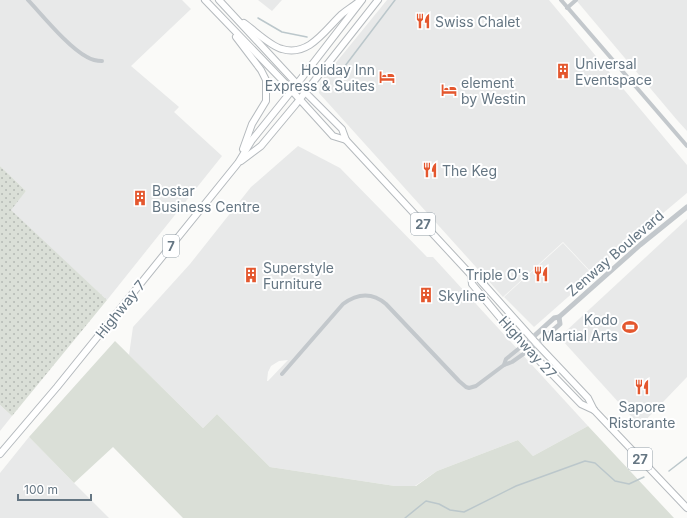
<svg xmlns="http://www.w3.org/2000/svg" width="687" height="518" font-family="Inter,sans-serif">
	<style>
		.built { fill: #e8e9e9; fill-rule: evenodd }
		.grass { fill: url(#grass-dots) }
		.green { fill: #dadfd7 }
		.lines { fill: none; stroke-linecap: round; stroke-linejoin: round }
		.stream { stroke: #bbc7cb; stroke-width: 1.5 }
		.primary-casing { stroke: #b5babe; stroke-width: 8 }
		.minor { stroke: #c3c8cc; stroke-width: 4 }
		.tertiary { stroke: #c3c8cc; stroke-width: 5 }
		.primary { stroke: #fff; stroke-width: 6 }
		.labels { text-anchor: middle; dominant-baseline: central; stroke-width: 4; stroke-linejoin: round; paint-order: stroke }
		.shield { fill: #fff; stroke: #939fa8; stroke-width: 1 }
		.shield-label { font-size: 13px; font-weight: bold; fill: #657683 }
		.poi-label { font-size: 14px; fill: #657683; stroke: #fff; text-anchor: start }
		.street-label { font-size: 14px; fill: #657683; stroke: #fff }
	</style>
	<defs>
		<pattern id="grass-dots" width="8" height="8" patternUnits="userSpaceOnUse"><rect width="8" height="8" fill="#dadfd7"/><path d="M2 2h.1M6 6h.1" fill="none" stroke="#b4b9b4" stroke-width="1.8" stroke-linecap="round"/></pattern>
	</defs>
	<rect width="100%" height="100%" fill="#fafaf8"/>
	<g class="built">
		<polygon points="0,0 182,0 191,9 131,66 179,107 174,112 222,156 107,300 10,210 26,191 0,166"/>
		<polygon points="258,0 282,0 272,11"/>
		<polygon points="387,0 549,0 687,165 687,193 592,273 563,242 503,297 319,93 321,81"/>
		<polygon points="576,0 687,0 687,131 677,120"/>
		<path d="M298,146L340,168L427,257H433L588,426L533,456L518,440L437,471L415,486H395L270,467L217,414L203,428L129,355L133,327L190,264L251,187ZM288,360L268,381H267L268,372L271,366L279,361Z"/>
		<polygon points="687,219 687,377 640,426 563,341 565,332"/>
		<polygon points="563,243 593,275 534,327 504,297"/>
		<polygon points="0,405 12,416 0,431"/>
		<polygon points="29,437 74,483 109,518 0,518 0,473"/>
	</g>
	<polygon class="grass" points="0,166 26,191 11,210 107,300 12,416 0,405"/>
	<polygon class="green" points="115,341 203,428 217,414 270,467 395,486 416,486 437,471 518,440 533,456 588,426 674,518 183,518 113,447 74,483 29,437"/>
	<g class="lines">
		<g class="stream">
			<polyline points="258,18 282,32 307,37"/>
			<polyline points="345,66 395,0"/>
			<polyline points="669,471 687,457"/>
			<polyline points="405,518 426,501 439,504 450,510 464,512 516,486 585,461 595,463 615,481 629,484 644,477"/>
		</g>
		<defs>
			<g id="primary">
				<polyline points="205,0 284,82 333,136 346,140"/>
				<polyline points="219,0 297,84 342,129 346,140 471,275 479,279 537,344 588,398 594,410 687,508"/>
				<path d="M244,23C254,30 270,46 282,49C309,57 325,30 342,14C347,10 352,7 357,3"/>
				<polyline points="236,37 261,70 266,80 266,101 252,124 243,149"/>
				<polyline points="241,161 261,146 296,104 378,0"/>
				<polyline points="471,275 472,284 517,338 581,404 594,410"/>
				<polyline points="0,454 57,387 238,163 252,140 297,84 362,0"/>
			</g>
		</defs>
		<use href="#primary" class="primary-casing"/>
		<g class="minor">
			<path d="M28,0C43,16 69,48 87,57C92,60 97,61 102,61"/>
			<polyline points="561,0 687,146"/>
			<polyline points="567,8 576,0"/>
			<polyline points="504,365 506,359 532,338"/>
			<path d="M282,374L343,304C358,293 372,292 386,304L459,381L466,387L469,388L476,386L504,365L512,362L529,350"/>
		</g>
		<g class="tertiary">
			<polyline points="532,338 554,318 559,317 640,245 687,207"/>
			<polyline points="529,350 543,339 560,324 559,317"/>
		</g>
		<use href="#primary" class="primary"/>
	</g>
	<defs>
		<symbol id="restaurant-bare" viewBox="-9 -9 18 18"><path d="M-5-6h1v4h1v-4h1v4h1v-4h1v5L-1.5 .5V6h-2V.5L-5-1ZM5-6V6H3V1.5H1.5Q1.5-4 5-6Z" fill="#e4572e" stroke="#fff" stroke-width="2.5" paint-order="stroke"/></symbol>
		<symbol id="building-bare" viewBox="-9 -9 18 18"><path d="M-4-6H4V6H1V3H-1V6H-4ZM-2.5-4.3h1.7v1.8h-1.7ZM.8-4.3h1.7v1.8H.8ZM-2.5-1h1.7V.8h-1.7ZM.8-1h1.7V.8H.8Z" fill="#e4572e" stroke="#fff" stroke-width="2.5" paint-order="stroke"/></symbol>
		<symbol id="hotel-bare" viewBox="-9 -9 18 18"><path d="M-6-4.5h1.5V1H6V5H4.5V3h-9V5H-6ZM-4 0a1.8 1.8 0 1 1 3.6 0ZM.5 0V-2.5h3Q6-2.5 6 0Z" fill="#e4572e" stroke="#fff" stroke-width="2.5" paint-order="stroke"/></symbol>
		<symbol id="stadium-bare" viewBox="-9 -9 18 18"><path d="M0-5a6.5 5 0 1 0 0 10a6.5 5 0 1 0 0-10ZM-3.5-1.8h7v3.6h-7Z" fill="#e4572e" stroke="#fff" stroke-width="2.5" paint-order="stroke"/></symbol>
	</defs>
	<g fill-rule="evenodd">
		<use href="#restaurant-bare" x="412" y="10" width="22" height="22"/>
		<use href="#building-bare" x="552" y="60" width="22" height="22"/>
		<use href="#hotel-bare" x="376" y="66" width="22" height="22"/>
		<use href="#hotel-bare" x="438" y="79" width="22" height="22"/>
		<use href="#restaurant-bare" x="419" y="159" width="22" height="22"/>
		<use href="#building-bare" x="129" y="187" width="22" height="22"/>
		<use href="#restaurant-bare" x="530" y="263" width="22" height="22"/>
		<use href="#building-bare" x="240" y="264" width="22" height="22"/>
		<use href="#building-bare" x="415" y="284" width="22" height="22"/>
		<use href="#stadium-bare" x="619" y="316" width="22" height="22"/>
		<use href="#restaurant-bare" x="631" y="376" width="22" height="22"/>
	</g>
	<g class="labels">
		<g class="shield">
			<rect x="411" y="213" width="24" height="22" rx="3"/>
			<rect x="163" y="235" width="16" height="22" rx="3"/>
			<rect x="628" y="448" width="24" height="22" rx="3"/>
		</g>
		<g class="shield-label">
			<text x="423" y="224">27</text>
			<text x="171" y="246">7</text>
			<text x="640" y="459">27</text>
		</g>
		<g class="poi-label">
			<text x="435" y="21">Swiss Chalet</text>
			<text x="575" y="63">Universal<tspan x="575" dy="16">Eventspace</tspan></text>
			<text x="375" y="69" text-anchor="end">Holiday Inn<tspan x="375" dy="16">Express &amp; Suites</tspan></text>
			<text x="461" y="82">element<tspan x="461" dy="16">by Westin</tspan></text>
			<text x="442" y="170">The Keg</text>
			<text x="152" y="190">Bostar<tspan x="152" dy="16">Business Centre</tspan></text>
			<text x="263" y="267">Superstyle<tspan x="263" dy="16">Furniture</tspan></text>
			<text x="529" y="274" text-anchor="end">Triple O's</text>
			<text x="438" y="295">Skyline</text>
			<text x="618" y="319" text-anchor="end">Kodo<tspan x="618" dy="16">Martial Arts</tspan></text>
			<text x="642" y="406" text-anchor="middle">Sapore<tspan x="642" dy="16">Ristorante</tspan></text>
		</g>
		<g class="street-label">
			<text transform="translate(615 253) rotate(-41)">Zenway Boulevard</text>
			<text transform="translate(120 309) rotate(-51)">Highway 7</text>
			<text transform="translate(528 347) rotate(48)">Highway 27</text>
		</g>
	</g>
	<path d="M18 494v6h73v-6" fill="none" stroke="#657683" stroke-width="2"/>
	<text x="24" y="494" font-size="12" fill="#657683" stroke="#ffffff" stroke-width="3" paint-order="stroke">100 m</text>
</svg>
